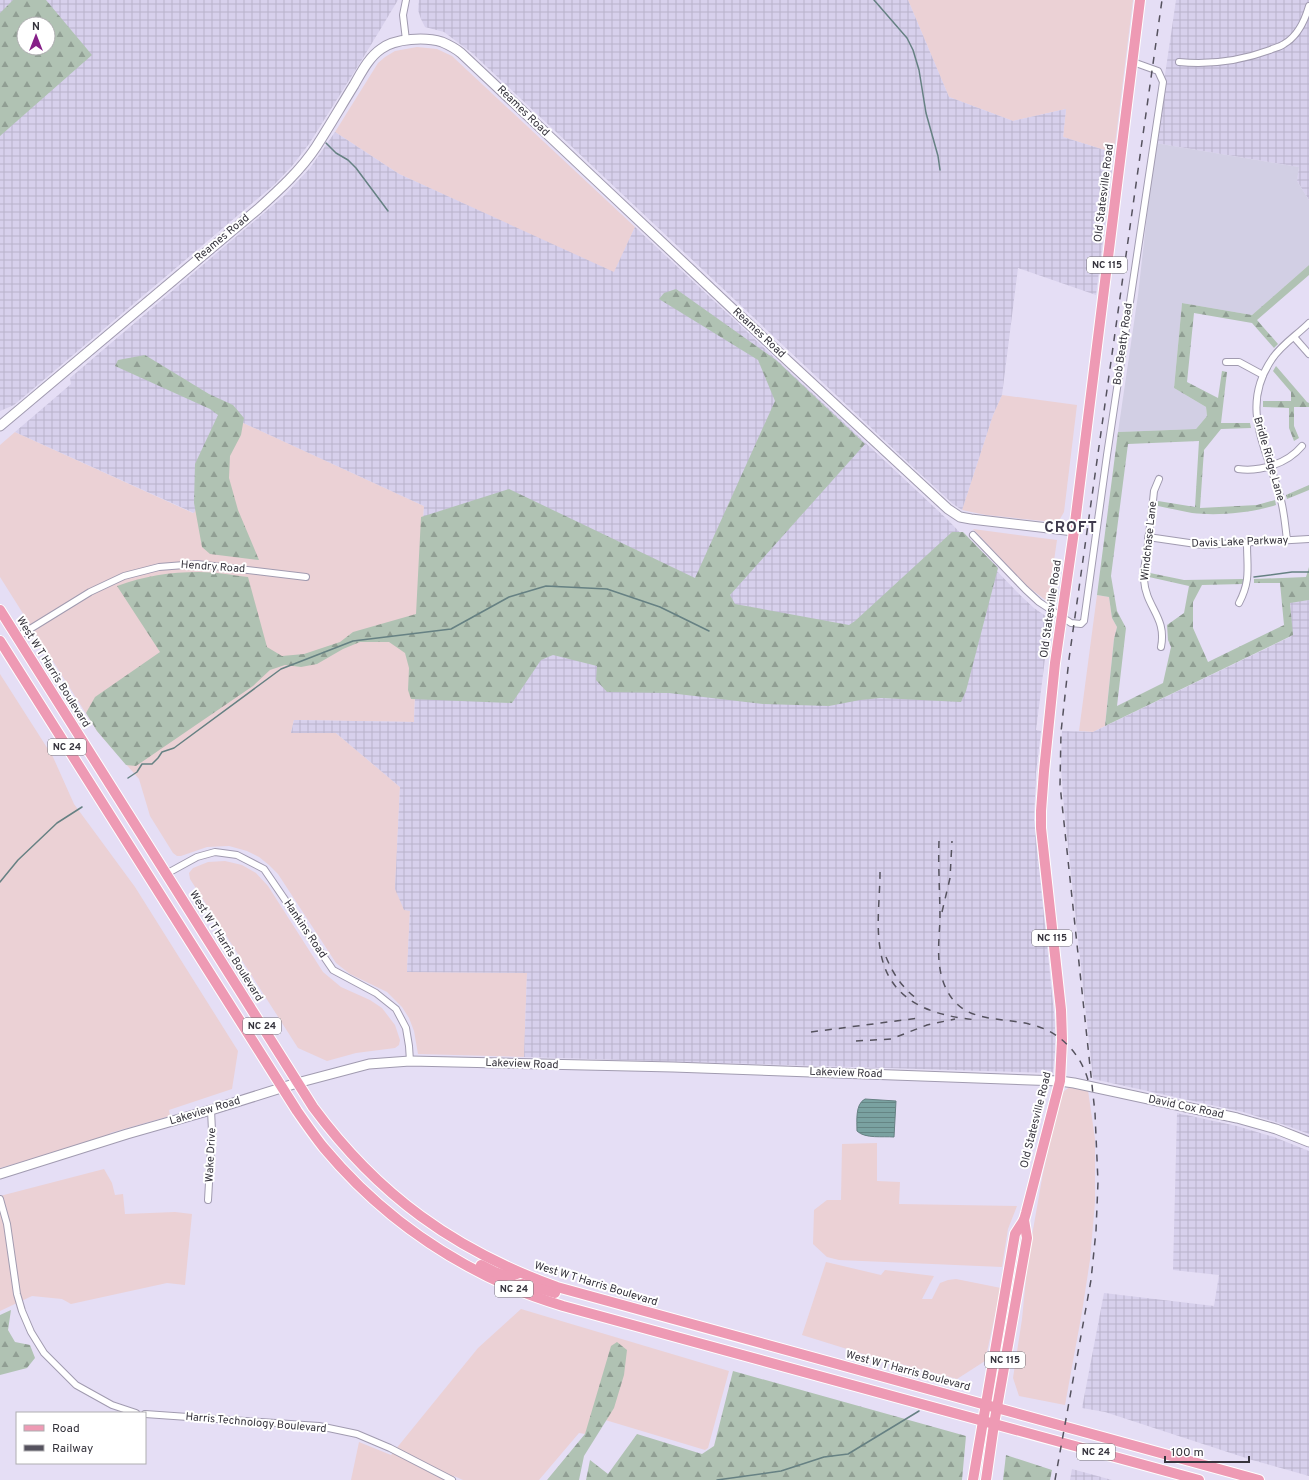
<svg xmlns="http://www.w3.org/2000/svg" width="1309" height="1480" font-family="Overpass,sans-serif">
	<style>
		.commercial { fill: #ebd1d5 }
		.industrial { fill: url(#industrial-grid); fill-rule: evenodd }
		.education { fill: #d2cfe4 }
		.grass { fill: url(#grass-tufts) }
		.forest { fill: url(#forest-firs); fill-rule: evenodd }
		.water { fill: url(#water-rules); stroke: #668183 }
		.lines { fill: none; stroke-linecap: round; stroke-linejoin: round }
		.stream { stroke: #668183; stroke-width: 1.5 }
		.minor-casing { stroke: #a19bb0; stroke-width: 8 }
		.secondary-casing { stroke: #a19bb0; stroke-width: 11 }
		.primary-casing { stroke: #fff; stroke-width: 12 }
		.minor { stroke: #fff; stroke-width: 6 }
		.secondary { stroke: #fff; stroke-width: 9 }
		.primary { stroke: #ee9ab4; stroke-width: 10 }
		.rail { stroke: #55525e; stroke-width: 1.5; stroke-dasharray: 7 7; stroke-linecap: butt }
		.labels { text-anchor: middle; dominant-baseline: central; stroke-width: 4; stroke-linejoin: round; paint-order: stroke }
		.shield { fill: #fff; stroke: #727177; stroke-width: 1 }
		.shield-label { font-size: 10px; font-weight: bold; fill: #36343d }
		.street-label { font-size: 11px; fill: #36343d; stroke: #fff }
		.district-label { font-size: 15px; font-weight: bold; letter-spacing: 1px; fill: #403b4d; stroke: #fff }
	</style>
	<defs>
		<pattern id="industrial-grid" width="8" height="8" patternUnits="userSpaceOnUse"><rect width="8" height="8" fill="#d7d0ec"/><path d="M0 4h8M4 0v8" fill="none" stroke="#b9b3cb"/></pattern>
		<pattern id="grass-tufts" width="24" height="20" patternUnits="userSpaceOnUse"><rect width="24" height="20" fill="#b0c2b3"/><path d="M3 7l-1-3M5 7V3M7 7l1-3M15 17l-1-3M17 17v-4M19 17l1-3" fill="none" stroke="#909e93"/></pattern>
		<pattern id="forest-firs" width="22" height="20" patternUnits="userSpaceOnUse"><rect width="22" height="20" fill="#b0c2b3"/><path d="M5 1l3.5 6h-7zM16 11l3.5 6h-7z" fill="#909e93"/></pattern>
		<pattern id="water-rules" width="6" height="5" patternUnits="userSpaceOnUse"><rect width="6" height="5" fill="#7aa2a1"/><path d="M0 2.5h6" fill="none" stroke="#658584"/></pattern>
	</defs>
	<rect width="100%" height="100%" fill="#e5def5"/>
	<g class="commercial">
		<polygon points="908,0 1133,0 1114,153 1063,137 1066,109 1013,121 949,97"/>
		<polygon points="417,47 437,49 452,56 635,227 614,273 399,174 335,132 378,63 385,57 395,51"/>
		<polygon points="1002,395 1077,405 1064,512 1060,519 1053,522 986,515 962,510 993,415"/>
		<polygon points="237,420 424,506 417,638 414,722 294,720 291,732 336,733 400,787 395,889 410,910 407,972 527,973 524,1057 418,1054 414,1031 409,1018 402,1007 387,992 350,974 336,963 278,874 269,865 259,857 247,851 229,846 207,847 181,856 177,856 173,853 150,816 139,779 97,731 0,577 0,445 15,432 193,513"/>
		<polygon points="973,529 1057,540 1048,602 1027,586"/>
		<polygon points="1097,595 1109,597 1112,618 1117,627 1114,639 1105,726 1093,732 1079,731"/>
		<polygon points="0,674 53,757 74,804 135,887 238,1051 232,1089 169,1110 170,1116 110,1133 112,1137 0,1168"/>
		<polygon points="225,861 242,865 256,873 268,886 323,972 341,987 370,1000 382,1008 395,1025 400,1040 399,1045 395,1048 356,1053 327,1061 298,1048 190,879 189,873 193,868 208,862"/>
		<polygon points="1070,1087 1088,1090 1095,1139 1095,1202 1090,1260 1082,1312 1065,1405 1019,1396 1013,1378 1022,1319 1028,1258 1043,1173 1058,1105 1064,1091"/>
		<polygon points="877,1143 877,1181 900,1182 899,1204 1017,1206 1008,1229 1002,1267 839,1260 827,1257 813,1244 814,1210 827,1200 841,1200 842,1144"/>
		<polygon points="104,1169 112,1183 115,1195 123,1194 125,1214 175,1212 192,1214 185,1285 167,1283 71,1304 62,1299 32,1296 0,1311 0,1196"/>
		<polygon points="826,1262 881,1275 885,1270 934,1276 922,1299 932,1299 940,1283 948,1280 956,1279 1001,1288 985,1361 957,1379 863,1354 802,1335"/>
		<polygon points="521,1309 729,1371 708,1448 705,1450 592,1416 585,1434 579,1433 539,1480 463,1480 454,1476 453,1480 351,1480 359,1442 391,1455 478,1348"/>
	</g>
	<g class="industrial">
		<path d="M0,0H398L363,58L309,144L292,166L275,184L14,405L0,411ZM24,24H48V48H24Z"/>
		<polygon points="419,0 908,0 949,97 1013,121 1066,109 1063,137 1114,153 1096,295 1018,268 1002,395 993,415 962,510 953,504 900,455 472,53 444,32 425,27 421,19 418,10"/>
		<polygon points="1176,0 1309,0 1309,200 1297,181 1299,167 1155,143"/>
		<polygon points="335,132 399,174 614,272 635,227 948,520 1020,595 1034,608 1050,619 1036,730 1041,731 1036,773 1034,819 1055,1023 1055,1052 1053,1073 524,1057 527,973 407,972 410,911 404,910 395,889 400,787 336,733 291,733 294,720 414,722 424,506 237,420 194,513 15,432 71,384 70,378 285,195 310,168"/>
		<polygon points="1309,600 1309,1134 1285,1125 1243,1112 1093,1079 1064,808 1061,766 1062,731 1093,732 1292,636 1290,602"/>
		<polygon points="1177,1113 1237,1126 1274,1137 1309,1151 1309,1476 1252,1460 1105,1412 1082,1408 1104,1293 1214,1306 1219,1275 1173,1270"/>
		<polygon points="1072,1469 1112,1480 1070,1480"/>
	</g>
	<polygon class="education" points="1155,143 1299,167 1297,181 1309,200 1309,265 1252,315 1182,303 1174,388 1206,407 1207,416 1196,429 1118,432 1138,295"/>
	<polygon class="grass" points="1309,485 1309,490 1287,499 1286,495"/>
	<g class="forest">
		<path d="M13,0H46L92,55L0,136V13ZM24,24H48V48H24Z"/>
		<path d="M1309,265V275L1257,320L1278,344L1274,348L1252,323L1194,313L1187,382L1218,398L1222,371L1227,372L1221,423H1250L1251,428L1221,429L1204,450L1200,508L1257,505L1275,500L1276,505C1251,513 1218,516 1192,513C1180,511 1169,508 1158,506V501L1195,507L1199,441L1128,444L1111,576L1117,611L1126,628L1117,706L1163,683L1171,647L1168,640L1167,625L1184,613L1189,586L1149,577L1150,573L1184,580L1244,579L1243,584L1202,585L1193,602V628L1208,662L1284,625L1280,583H1254V579L1306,577L1309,567V600L1290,603L1293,635L1105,726L1114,639L1117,627L1112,618L1109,597L1097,595L1118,432L1196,429L1207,416L1206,407L1174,388L1182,303L1252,315Z"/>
		<path d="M676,289L776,360L865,444L730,595L735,604L849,625L855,621L952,532H963L998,568L966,691L961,702L881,698L860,700L829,706L763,704L669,693L607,692L596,680L597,666L553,655L541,660L512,703L411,699L408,690L409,668L405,653L389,642H360L343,649L317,664L301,667L285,665L270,670L253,686L136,766L126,765L97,731L86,713L95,697L160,652L117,586C145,576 169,572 199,572C215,572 232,575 248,577L267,647L282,656L304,654L340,642L353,632L416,614L421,517L509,489L695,578L775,401L758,360L659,299L664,293Z"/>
		<polygon points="145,355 209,394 233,405 244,418 241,435 230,456 229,478 238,510 259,560 210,554 202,547 194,503 195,464 218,415 210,409 115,366 118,360"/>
		<polygon points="1276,366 1307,402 1309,403 1309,407 1294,407 1294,426 1299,438 1294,441 1289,428 1289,408 1263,407 1263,401 1291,401 1291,392 1273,371"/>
		<polygon points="11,1310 8,1330 15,1342 30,1345 35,1358 27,1368 0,1375 0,1315"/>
		<polygon points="617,1342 627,1350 624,1375 614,1408 584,1456 579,1480 547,1480 585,1434 611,1346"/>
		<polygon points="733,1371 966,1436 962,1480 586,1480 590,1460 608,1474 637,1434 702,1454 714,1446"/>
		<polygon points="1006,1455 1052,1470 1050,1480 1003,1480"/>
	</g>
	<path class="water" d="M865,1099L896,1101L894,1137C883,1136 865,1139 857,1131C857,1121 855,1104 865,1099Z"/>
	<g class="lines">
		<g class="stream">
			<polyline points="874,0 907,38 913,50 919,70 926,113 938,156 940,170"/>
			<polyline points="326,143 336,153 348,160 356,168 388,211"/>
			<polyline points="1254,577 1292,572 1309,572"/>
			<polyline points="128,778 137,772 142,764 152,764 158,758 162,752 174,748 281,669 353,641 451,629 509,597 546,586 607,589 660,607 709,631"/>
			<polyline points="0,882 18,860 57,823 82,807"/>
			<polyline points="717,1480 781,1471 824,1457 848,1454 919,1411"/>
		</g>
		<defs>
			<g id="minor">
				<polyline points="406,40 403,15 406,0"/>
				<path d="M1179,62C1210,65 1240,61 1270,50C1274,48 1280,47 1284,44C1298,36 1305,20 1309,6"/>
				<polyline points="1294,337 1309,354"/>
				<polyline points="1226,362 1239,362 1263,375"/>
				<path d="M1238,469C1260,472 1287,464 1302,446"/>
				<path d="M1159,479L1154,491C1152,512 1149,532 1147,553C1145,562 1143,571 1144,580C1146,608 1167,617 1161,647"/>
				<polyline points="973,535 1025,589 1039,602 1071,623 1081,624 1084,621 1107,455 1163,82 1158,71 1133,62"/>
				<polyline points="1148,537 1203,545 1309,539"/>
				<path d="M1287,540C1285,524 1284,508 1279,493C1265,445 1240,406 1272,359C1281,345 1297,335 1309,323"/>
				<path d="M1239,603C1251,580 1247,568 1247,543"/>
				<polyline points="17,637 90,592 124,576 159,567 197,564 306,577"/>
				<polyline points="166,874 197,857 215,852 237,855 264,869 333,970 376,993 396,1009 406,1028 409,1046 410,1061"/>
				<polyline points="0,1199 7,1224 17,1294 22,1311 31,1332 44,1353 76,1385 112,1405 136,1413"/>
				<polyline points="208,1200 212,1131 211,1110"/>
				<polyline points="145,1414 319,1426 357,1434 390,1448 452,1480"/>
			</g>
			<g id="secondary">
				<path d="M0,426L258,209C279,190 300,171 316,147C329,127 341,106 354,85C361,73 369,57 381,49C395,38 426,37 442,42C449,45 455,48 461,53L788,361L948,509L960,517L971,519L1074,531"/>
				<polyline points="0,1174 127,1134 211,1110 297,1083 369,1064 410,1061 673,1067 1060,1081 1074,1083 1237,1118 1276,1129 1309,1142"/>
			</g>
			<g id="primary">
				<path d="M0,610L313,1107C378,1195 454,1250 557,1287L1259,1480"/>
				<path d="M0,641L297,1111C306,1124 315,1137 324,1148C374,1208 438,1255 508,1286C526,1294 544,1300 563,1306L1199,1480"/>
				<path d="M481,1265C493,1271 506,1280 519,1273"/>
				<polyline points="508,1286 523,1284 555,1293"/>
				<polyline points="973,1480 1015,1234 1024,1220 1026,1213 1060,1081 1062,1040 1061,1010 1041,828 1041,811 1044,771 1055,663 1074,531 1140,0"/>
				<polyline points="986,1480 994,1424 1027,1238 1024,1220"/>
			</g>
		</defs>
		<use href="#minor" class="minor-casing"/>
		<use href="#secondary" class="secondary-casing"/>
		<use href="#primary" class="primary-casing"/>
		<use href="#minor" class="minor"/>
		<use href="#secondary" class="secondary"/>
		<use href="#primary" class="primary"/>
		<g class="rail">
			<path d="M939,841C938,867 940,894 940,920C939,941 936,963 944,984C960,1024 995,1016 1029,1024C1058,1030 1080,1052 1088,1080"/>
			<path d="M880,872C880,896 876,924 880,948C887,1001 931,1016 978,1020"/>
			<polyline points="942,912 950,878 952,841"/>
			<path d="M886,957C894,976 904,990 920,1001"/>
			<polyline points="811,1032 919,1018"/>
			<polyline points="856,1041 891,1039 927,1025 955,1019"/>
			<polyline points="1055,1480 1091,1280 1096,1231 1098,1182 1095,1113 1060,785 1061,732 1069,659 1162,0"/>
		</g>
	</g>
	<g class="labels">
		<g class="shield">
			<rect x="1087" y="257" width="40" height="16" rx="3"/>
			<rect x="48" y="739" width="38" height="16" rx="3"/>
			<rect x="1032" y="930" width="40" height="16" rx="3"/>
			<rect x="243" y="1018" width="38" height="16" rx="3"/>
			<rect x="495" y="1281" width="38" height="16" rx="3"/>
			<rect x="985" y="1352" width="40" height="16" rx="3"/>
			<rect x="1077" y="1444" width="38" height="16" rx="3"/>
		</g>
		<g class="shield-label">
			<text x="1107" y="265">NC 115</text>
			<text x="67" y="747">NC 24</text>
			<text x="1052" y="938">NC 115</text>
			<text x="262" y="1026">NC 24</text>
			<text x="514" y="1289">NC 24</text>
			<text x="1005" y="1360">NC 115</text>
			<text x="1096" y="1452">NC 24</text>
		</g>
		<g class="street-label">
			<text transform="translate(523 111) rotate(44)">Reames Road</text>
			<text transform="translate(1104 193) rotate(-83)">Old Statesville Road</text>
			<text transform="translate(222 238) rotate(-40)">Reames Road</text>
			<text transform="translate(759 333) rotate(43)">Reames Road</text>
			<text transform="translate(1123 344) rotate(-82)">Bob Beatty Road</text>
			<text transform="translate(1269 459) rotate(74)">Bridle Ridge Lane</text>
			<text transform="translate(1149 541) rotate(-84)">Windchase Lane</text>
			<text transform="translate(1240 542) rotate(-2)">Davis Lake Parkway</text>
			<text transform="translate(213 567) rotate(4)">Hendry Road</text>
			<text transform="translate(1051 609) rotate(-82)">Old Statesville Road</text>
			<text transform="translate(53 672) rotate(58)">West W T Harris Boulevard</text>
			<text transform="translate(305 929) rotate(56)">Hankins Road</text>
			<text transform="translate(226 946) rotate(58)">West W T Harris Boulevard</text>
			<text transform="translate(522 1064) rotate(2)">Lakeview Road</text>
			<text transform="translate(846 1073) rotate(2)">Lakeview Road</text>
			<text transform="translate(1186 1107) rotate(12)">David Cox Road</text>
			<text transform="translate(205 1111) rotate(-17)">Lakeview Road</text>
			<text transform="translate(1036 1120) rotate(-76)">Old Statesville Road</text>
			<text transform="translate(211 1155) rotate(-87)">Wake Drive</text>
			<text transform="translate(596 1284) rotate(17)">West W T Harris Boulevard</text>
			<text transform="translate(908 1371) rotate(15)">West W T Harris Boulevard</text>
			<text transform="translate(256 1423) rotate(5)">Harris Technology Boulevard</text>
		</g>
		<g class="district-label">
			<text x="1071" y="528">CROFT</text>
		</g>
	</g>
	<rect x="16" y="1412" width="130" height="52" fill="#ffffff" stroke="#afaeb1"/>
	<rect x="24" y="1425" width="20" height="6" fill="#ee9ab4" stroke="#afaeb1"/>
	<text x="52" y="1432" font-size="12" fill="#36343d">Road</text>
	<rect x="24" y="1445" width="20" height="6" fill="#55525e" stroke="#afaeb1"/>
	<text x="52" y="1452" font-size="12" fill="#36343d">Railway</text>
	<g transform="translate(36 36)"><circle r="19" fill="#ffffff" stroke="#afaeb1"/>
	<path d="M0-3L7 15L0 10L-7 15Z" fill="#862088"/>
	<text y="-6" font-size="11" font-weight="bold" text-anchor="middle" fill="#36343d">N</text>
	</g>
	<path d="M1165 1456v6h84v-6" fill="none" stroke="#36343d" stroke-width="2"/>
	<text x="1171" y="1456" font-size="12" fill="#36343d" stroke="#ffffff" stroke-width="3" paint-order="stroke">100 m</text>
</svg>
